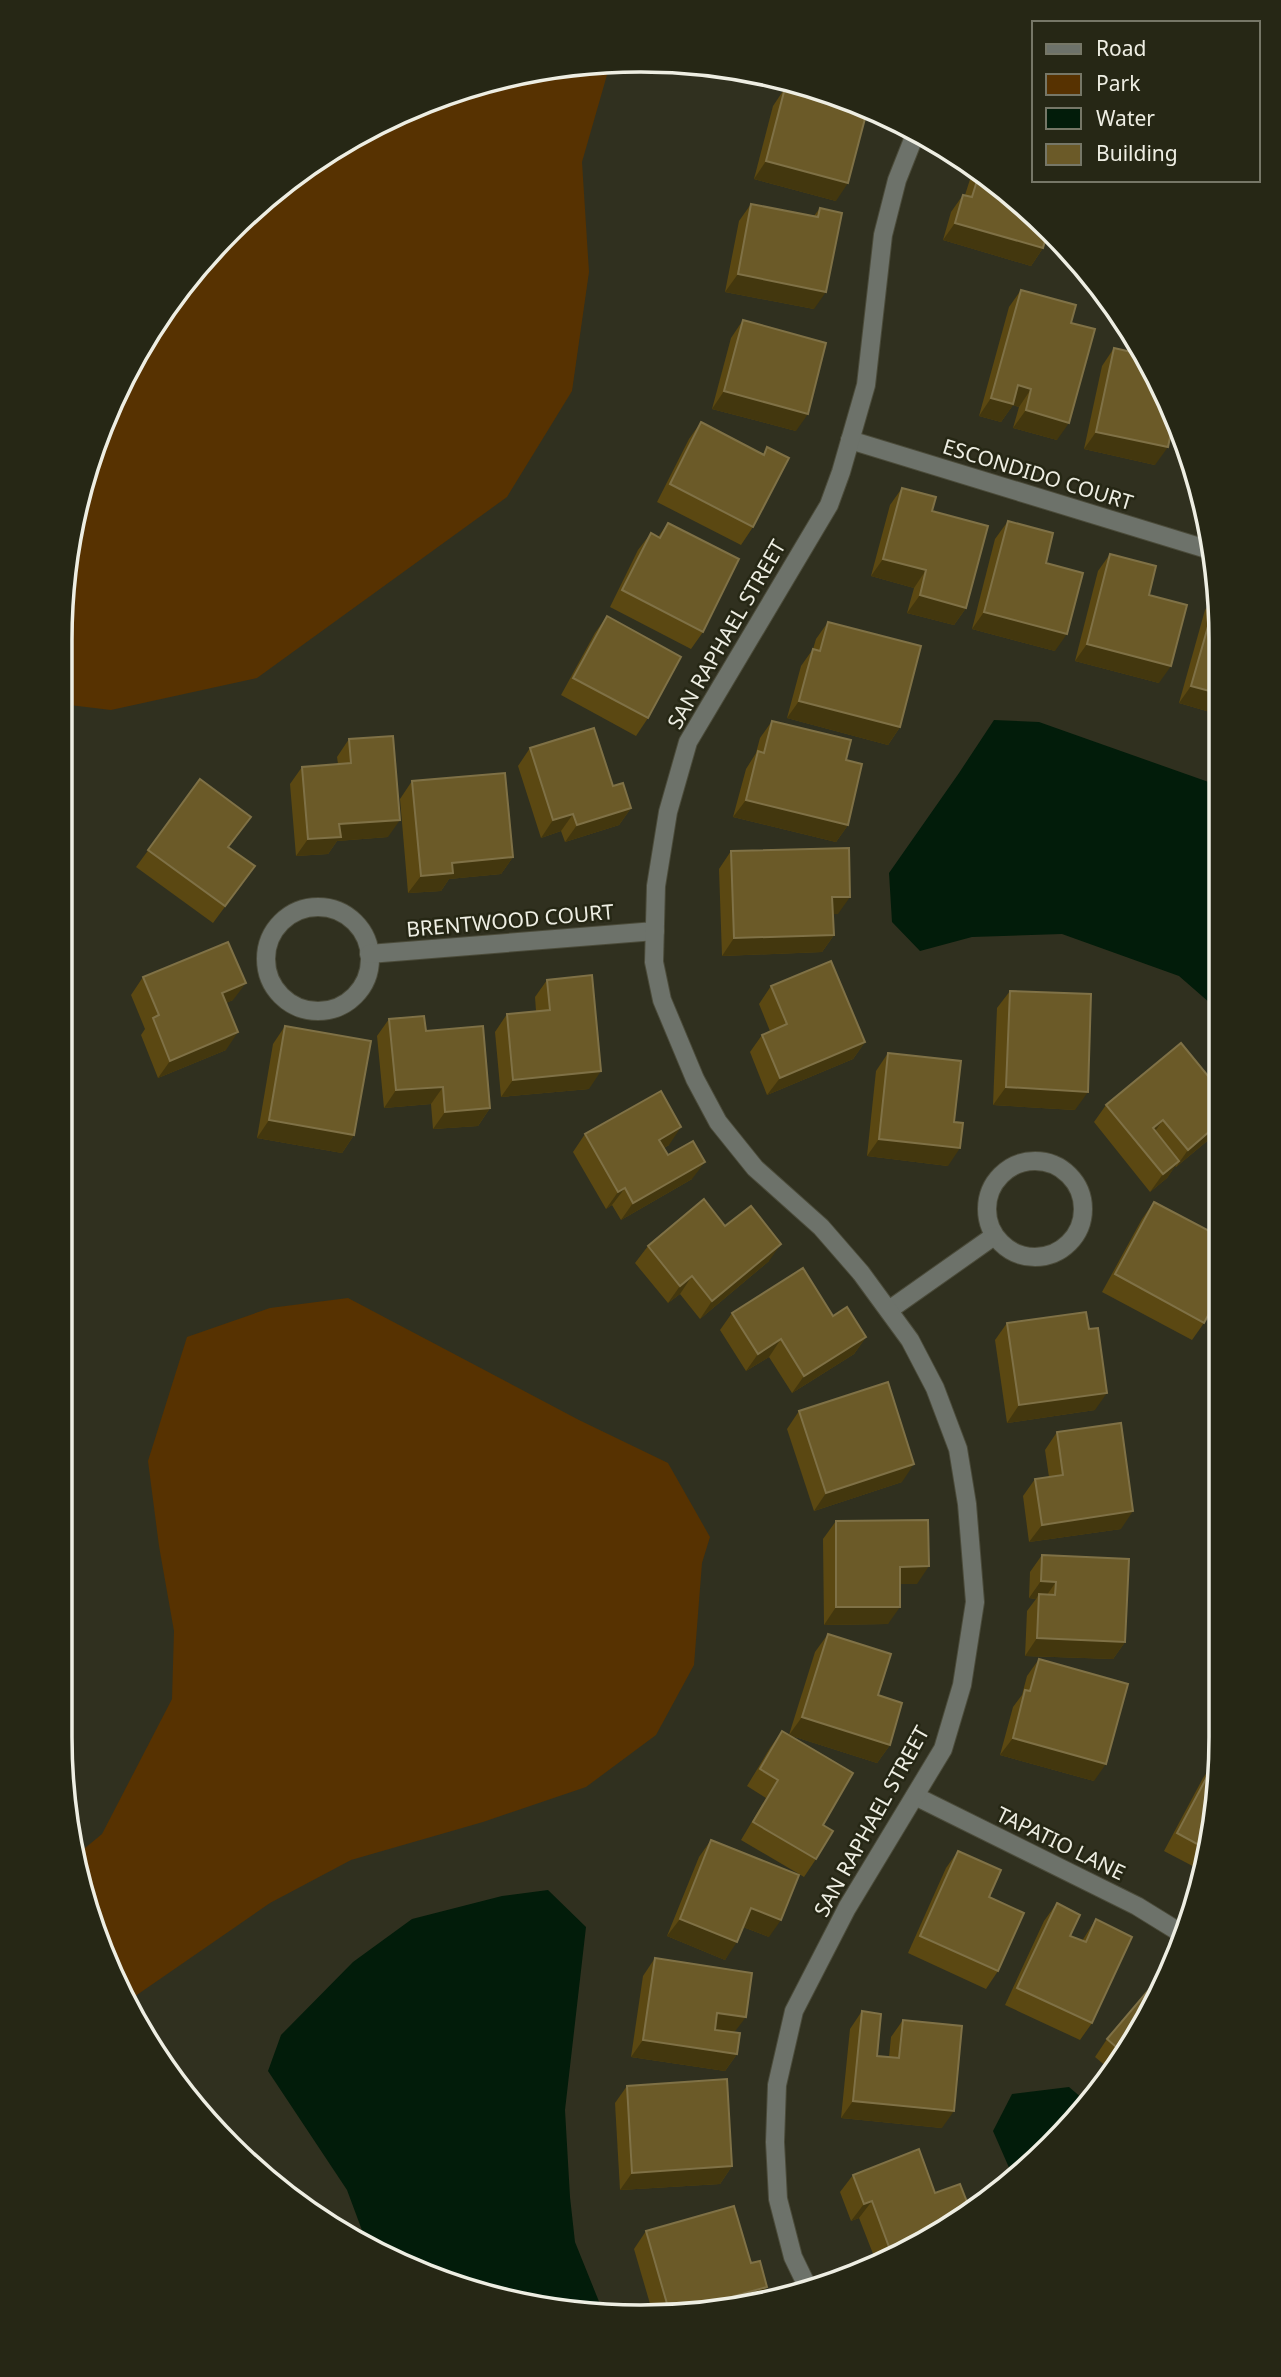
<svg xmlns="http://www.w3.org/2000/svg" width="1281" height="2377" font-family="'Noto Sans',sans-serif">
	<style>
		.green { fill: #573201 }
		.water { fill: #021c0a }
		.lines { fill: none; stroke-linecap: round; stroke-linejoin: round }
		.minor-casing { stroke: #4b4b3a; stroke-width: 20 }
		.minor { stroke: #6d726a; stroke-width: 18 }
		.wall { fill: #5b4812 }
		.shaded-wall { fill: #43370e }
		.building { fill: #6b5a28; stroke: #7f7146; stroke-width: 2 }
		.labels { text-anchor: middle; dominant-baseline: central; stroke-width: 5; stroke-linejoin: round; paint-order: stroke }
		.street-label { font-size: 21px; fill: #eeeee3; stroke: #262715 }
		.rim { fill: none; stroke: #eeeee3; stroke-width: 3.5 }
	</style>
	<rect width="100%" height="100%" fill="#30301f"/>
	<g class="green">
		<polygon points="608,63 609,68 582,162 589,272 572,391 507,497 257,678 111,710 61,704 61,603 79,491 120,383 180,286 258,203 350,137 454,90 565,64"/>
		<polygon points="348,1298 579,1420 668,1463 710,1537 702,1563 694,1665 656,1735 586,1787 483,1822 351,1860 270,1903 131,1999 90,1924 79,1853 102,1834 172,1699 174,1631 159,1546 148,1461 187,1337 270,1308"/>
	</g>
	<g class="water">
		<polygon points="994,720 1039,722 1217,785 1218,1010 1179,976 1062,934 972,937 920,951 892,922 889,873 959,773"/>
		<polygon points="548,1890 586,1927 565,2110 570,2197 575,2242 602,2309 491,2298 366,2241 347,2190 268,2071 281,2035 353,1962 412,1919 502,1896"/>
		<polygon points="1069,2087 1089,2104 1024,2173 1014,2179 993,2131 1012,2094"/>
	</g>
	<g class="lines">
		<defs>
			<g id="minor">
				<polyline points="850,440 1213,551"/>
				<circle cx="318" cy="959" r="52"/>
				<polyline points="369,954 655,931"/>
				<circle cx="1035" cy="1209" r="48"/>
				<polyline points="889,1310 994,1236"/>
				<polyline points="915,1796 1137,1906 1184,1935"/>
				<polyline points="807,2286 793,2257 778,2199 775,2142 777,2085 794,2011 847,1908 943,1749 962,1685 975,1602 967,1504 958,1449 935,1388 910,1340 861,1273 821,1227 755,1168 718,1122 695,1079 662,1000 654,962 656,886 668,812 688,742 829,505 841,472 866,385 883,235 897,180 916,132"/>
			</g>
		</defs>
		<use href="#minor" class="minor-casing"/>
		<use href="#minor" class="minor"/>
	</g>
	<g class="wall">
		<polygon points="785,88 836,201 754,179 773,106"/>
		<polygon points="973,170 1023,203 1043,248 1031,266 943,240 951,212 963,195 965,195"/>
		<polygon points="751,204 814,216 820,208 814,309 725,292 739,221"/>
		<polygon points="1021,290 1071,323 1057,440 1013,428 1019,407 1013,405 1001,422 979,416 1009,307"/>
		<polygon points="743,320 796,431 712,409 731,338"/>
		<polygon points="1114,348 1155,465 1084,449 1102,366"/>
		<polygon points="701,422 763,454 767,447 753,527 741,545 657,502 689,439"/>
		<polygon points="1185,448 1192,472 1180,469"/>
		<polygon points="902,488 932,511 966,608 954,625 907,613 914,588 871,576 890,505"/>
		<polygon points="1008,521 1046,563 1055,651 972,629 995,539"/>
		<polygon points="668,523 703,632 691,649 610,607 638,550 651,533 658,537"/>
		<polygon points="1110,554 1149,595 1159,683 1075,661 1098,571"/>
		<polygon points="1217,594 1217,714 1179,703 1205,610"/>
		<polygon points="607,616 648,718 636,736 561,695 595,633"/>
		<polygon points="828,622 900,727 888,745 787,718 801,666 813,649 816,639"/>
		<polygon points="772,721 846,760 848,825 836,842 733,817 746,769 756,753 760,738"/>
		<polygon points="349,739 388,837 337,841 328,854 296,856 290,784 302,767 338,764 337,757"/>
		<polygon points="530,748 613,786 631,808 619,825 565,842 561,831 541,838 518,766"/>
		<polygon points="200,779 229,847 255,866 213,923 136,867"/>
		<polygon points="412,781 513,857 501,874 449,879 441,891 408,893 400,799"/>
		<polygon points="731,851 838,914 833,914 834,935 822,952 722,956 719,869"/>
		<polygon points="143,977 233,1000 226,1003 226,1050 158,1078 141,1035 145,1029 131,995"/>
		<polygon points="547,980 589,1089 501,1097 495,1032 507,1014 536,1011 535,997"/>
		<polygon points="771,986 865,1042 853,1059 767,1095 750,1052 762,1035 770,1031 759,1004"/>
		<polygon points="1010,991 1075,1110 993,1105 997,1008"/>
		<polygon points="389,1019 426,1031 490,1108 478,1126 433,1129 431,1104 384,1108 377,1036"/>
		<polygon points="285,1026 354,1135 342,1153 257,1138 273,1044"/>
		<polygon points="888,1053 948,1166 867,1156 876,1071"/>
		<polygon points="1218,1088 1218,1132 1176,1167 1175,1166 1167,1178 1150,1192 1094,1122 1106,1105"/>
		<polygon points="585,1134 669,1145 664,1148 668,1155 692,1179 621,1220 612,1205 606,1209 573,1152"/>
		<polygon points="1154,1202 1216,1258 1204,1323 1192,1340 1102,1292 1142,1219"/>
		<polygon points="725,1226 769,1261 700,1319 680,1294 668,1303 635,1263 648,1246"/>
		<polygon points="732,1313 833,1316 866,1337 854,1354 792,1393 769,1357 746,1371 720,1330"/>
		<polygon points="1007,1323 1095,1410 1007,1423 995,1340"/>
		<polygon points="799,1411 902,1482 814,1511 787,1429"/>
		<polygon points="1057,1432 1121,1529 1029,1542 1023,1496 1035,1479 1049,1477 1045,1450"/>
		<polygon points="836,1521 917,1584 900,1584 888,1624 824,1625 823,1539"/>
		<polygon points="1042,1555 1125,1642 1113,1659 1025,1656 1027,1611 1036,1599 1029,1598 1030,1572"/>
		<polygon points="828,1634 878,1695 890,1745 877,1763 789,1735 815,1652"/>
		<polygon points="1039,1659 1094,1781 1000,1755 1013,1707 1022,1695 1027,1676"/>
		<polygon points="782,1731 823,1825 816,1859 804,1877 741,1840 766,1798 747,1786 770,1748"/>
		<polygon points="1220,1739 1220,1748 1216,1746"/>
		<polygon points="1216,1760 1220,1774 1204,1872 1164,1851 1203,1778"/>
		<polygon points="711,1840 769,1937 743,1927 725,1960 667,1936 699,1857"/>
		<polygon points="958,1851 989,1897 998,1971 986,1989 908,1953 946,1868"/>
		<polygon points="1057,1903 1070,1936 1082,1941 1096,1919 1092,2023 1080,2040 1005,2005 1044,1921"/>
		<polygon points="655,1958 735,2033 737,2054 725,2071 631,2057 643,1976"/>
		<polygon points="1161,1994 1113,2072 1095,2057 1107,2039"/>
		<polygon points="862,2011 877,2056 889,2057 891,2037 903,2020 942,2128 841,2118 850,2029"/>
		<polygon points="627,2086 732,2166 720,2184 620,2190 615,2103"/>
		<polygon points="853,2175 935,2193 969,2207 877,2264 859,2218 851,2221 840,2192"/>
		<polygon points="646,2231 751,2263 679,2316 653,2314 634,2249"/>
	</g>
	<g class="shaded-wall">
		<polygon points="766,161 848,183 836,201 754,179"/>
		<polygon points="955,223 1043,248 1031,266 943,240"/>
		<polygon points="738,274 826,292 814,309 725,292"/>
		<polygon points="1018,385 1031,389 1019,407 1013,405 1001,422 979,416 991,398"/>
		<polygon points="724,391 808,414 796,431 712,409"/>
		<polygon points="1026,410 1069,423 1057,440 1013,428"/>
		<polygon points="1096,432 1168,447 1155,465 1084,449"/>
		<polygon points="1188,458 1192,472 1180,469"/>
		<polygon points="883,559 926,570 914,588 871,576"/>
		<polygon points="920,595 966,608 954,625 907,613"/>
		<polygon points="984,612 1067,634 1055,651 972,629"/>
		<polygon points="1087,644 1171,666 1159,683 1075,661"/>
		<polygon points="1191,686 1217,693 1217,714 1179,703"/>
		<polygon points="799,701 900,727 888,745 787,718"/>
		<polygon points="746,800 848,825 836,842 733,817"/>
		<polygon points="631,808 619,825 565,842 577,825"/>
		<polygon points="573,814 561,831 541,838 553,820"/>
		<polygon points="400,820 388,837 337,841 328,854 296,856 308,839 339,824"/>
		<polygon points="513,857 501,874 449,879 441,891 408,893 421,876 452,863"/>
		<polygon points="832,897 850,897 838,914 820,915"/>
		<polygon points="834,935 822,952 722,956 734,938"/>
		<polygon points="246,983 233,1000 210,1010 222,993"/>
		<polygon points="238,1032 226,1050 158,1078 170,1061"/>
		<polygon points="865,1042 853,1059 767,1095 780,1078"/>
		<polygon points="601,1071 589,1089 501,1097 513,1080"/>
		<polygon points="443,1087 431,1104 384,1108 396,1090"/>
		<polygon points="1006,1087 1088,1092 1075,1110 993,1105"/>
		<polygon points="490,1108 478,1126 433,1129 445,1112"/>
		<polygon points="269,1120 354,1135 342,1153 257,1138"/>
		<polygon points="1163,1120 1151,1137 1153,1128"/>
		<polygon points="1218,1124 1218,1132 1176,1167 1188,1150"/>
		<polygon points="681,1127 669,1145 647,1157 659,1140"/>
		<polygon points="879,1139 960,1148 948,1166 867,1156"/>
		<polygon points="1179,1161 1167,1178 1150,1192 1163,1174"/>
		<polygon points="705,1162 692,1179 621,1220 633,1203"/>
		<polygon points="625,1188 612,1205 606,1209 618,1192"/>
		<polygon points="781,1244 769,1261 700,1319 712,1301"/>
		<polygon points="692,1276 680,1294 668,1303 680,1286"/>
		<polygon points="866,1337 854,1354 792,1393 804,1376"/>
		<polygon points="781,1339 769,1357 746,1371 758,1354"/>
		<polygon points="1107,1393 1095,1410 1007,1423 1019,1405"/>
		<polygon points="914,1464 902,1482 814,1511 826,1493"/>
		<polygon points="1133,1511 1121,1529 1029,1542 1042,1525"/>
		<polygon points="929,1566 917,1584 888,1584 900,1567"/>
		<polygon points="1041,1581 1056,1582 1044,1599 1039,1594 1036,1599 1029,1598"/>
		<polygon points="836,1607 900,1607 888,1624 824,1625"/>
		<polygon points="1037,1638 1125,1642 1113,1659 1025,1656"/>
		<polygon points="802,1717 890,1745 877,1763 789,1735"/>
		<polygon points="1013,1738 1106,1764 1094,1781 1000,1755"/>
		<polygon points="751,1908 781,1920 769,1937 738,1925"/>
		<polygon points="680,1919 737,1942 725,1960 667,1936"/>
		<polygon points="717,2013 746,2017 733,2034 705,2030"/>
		<polygon points="643,2040 737,2054 725,2071 631,2057"/>
		<polygon points="853,2101 954,2111 942,2128 841,2118"/>
		<polygon points="732,2166 720,2184 620,2190 632,2173"/>
		<polygon points="872,2201 859,2218 851,2221 864,2204"/>
		<polygon points="767,2287 760,2297 679,2316 670,2315"/>
	</g>
	<g class="building">
		<polygon points="785,88 867,111 848,183 766,161"/>
		<polygon points="979,174 1023,203 1048,230 1043,248 955,223 963,195 972,197"/>
		<polygon points="751,204 818,217 820,208 842,213 826,292 738,274"/>
		<polygon points="1021,290 1076,305 1071,323 1095,329 1069,423 1026,410 1031,389 1018,385 1013,404 991,398"/>
		<polygon points="743,320 826,343 808,414 724,391"/>
		<polygon points="1114,348 1140,354 1175,414 1168,447 1096,432"/>
		<polygon points="701,422 764,455 767,447 789,458 753,527 670,484"/>
		<polygon points="902,488 936,497 932,511 988,526 966,608 920,595 926,570 883,559"/>
		<polygon points="1008,521 1053,533 1046,563 1083,573 1067,634 984,612"/>
		<polygon points="668,523 739,559 703,632 622,590 651,533 660,538"/>
		<polygon points="1110,554 1156,566 1149,595 1187,605 1171,666 1087,644"/>
		<polygon points="1217,595 1217,693 1191,686"/>
		<polygon points="607,616 681,657 648,718 573,678"/>
		<polygon points="828,622 921,646 900,727 799,701 813,649 820,651"/>
		<polygon points="772,721 851,740 846,760 862,764 848,825 746,800 758,751 764,753"/>
		<polygon points="594,728 613,786 623,783 631,808 577,825 573,814 553,820 530,748"/>
		<polygon points="393,736 400,820 339,824 341,837 308,839 302,767 351,763 349,739"/>
		<polygon points="505,773 513,857 452,863 453,873 421,876 412,781"/>
		<polygon points="200,779 251,817 228,847 255,866 225,906 148,850"/>
		<polygon points="849,848 850,897 832,897 834,935 734,938 731,851"/>
		<polygon points="228,942 246,983 222,993 238,1032 170,1061 153,1018 159,1015 143,977"/>
		<polygon points="831,961 865,1042 780,1078 762,1035 787,1024 771,986"/>
		<polygon points="592,975 601,1071 513,1080 507,1014 550,1010 547,980"/>
		<polygon points="1010,991 1091,994 1088,1092 1006,1087"/>
		<polygon points="424,1016 426,1031 483,1026 490,1108 445,1112 443,1087 396,1090 389,1019"/>
		<polygon points="285,1026 371,1041 354,1135 269,1120"/>
		<polygon points="1181,1043 1218,1088 1218,1124 1188,1150 1163,1120 1153,1128 1179,1161 1163,1174 1106,1105"/>
		<polygon points="888,1053 961,1061 954,1122 963,1123 960,1148 879,1139"/>
		<polygon points="661,1091 681,1127 659,1140 668,1155 693,1141 705,1162 633,1203 625,1188 618,1192 585,1134"/>
		<polygon points="704,1199 725,1226 751,1206 781,1244 712,1301 692,1276 680,1286 648,1246"/>
		<polygon points="1154,1202 1219,1236 1219,1253 1216,1258 1219,1259 1219,1295 1204,1323 1115,1274"/>
		<polygon points="803,1268 833,1316 847,1307 866,1337 804,1376 781,1339 758,1354 732,1313"/>
		<polygon points="1086,1312 1089,1329 1098,1328 1107,1393 1019,1405 1007,1323"/>
		<polygon points="888,1382 914,1464 826,1493 799,1411"/>
		<polygon points="1121,1423 1133,1511 1042,1525 1035,1479 1063,1475 1057,1432"/>
		<polygon points="928,1520 929,1566 900,1567 900,1607 836,1607 836,1521"/>
		<polygon points="1042,1555 1129,1559 1125,1642 1037,1638 1039,1594 1055,1595 1056,1582 1041,1581"/>
		<polygon points="828,1634 891,1654 878,1695 902,1703 890,1745 802,1717"/>
		<polygon points="1039,1659 1128,1684 1106,1764 1013,1738 1025,1690 1030,1691"/>
		<polygon points="782,1731 853,1773 823,1825 833,1831 816,1859 753,1822 778,1780 760,1769"/>
		<polygon points="1216,1760 1220,1763 1220,1774 1208,1850 1177,1833"/>
		<polygon points="711,1840 799,1875 781,1920 751,1908 737,1942 680,1919"/>
		<polygon points="958,1851 1001,1870 989,1897 1024,1913 998,1971 920,1936"/>
		<polygon points="1057,1903 1080,1915 1070,1936 1086,1942 1096,1919 1132,1937 1092,2023 1017,1988"/>
		<polygon points="655,1958 752,1973 746,2017 717,2013 715,2030 740,2033 737,2054 643,2040"/>
		<polygon points="1169,1966 1171,1968 1161,1994 1124,2054 1107,2039"/>
		<polygon points="862,2011 881,2014 877,2056 899,2058 903,2020 962,2026 954,2111 853,2101"/>
		<polygon points="727,2079 732,2166 632,2173 627,2086"/>
		<polygon points="919,2149 935,2193 960,2184 969,2207 892,2255 872,2201 864,2204 853,2175"/>
		<polygon points="734,2206 751,2263 760,2261 767,2287 670,2314 646,2231"/>
	</g>
	<g class="labels">
		<g class="street-label">
			<text transform="translate(1038 474) rotate(17)">ESCONDIDO COURT</text>
			<text transform="translate(726 634) rotate(-60)">SAN RAPHAEL STREET</text>
			<text transform="translate(510 920) rotate(-5)">BRENTWOOD COURT</text>
			<text transform="translate(871 1821) rotate(-61)">SAN RAPHAEL STREET</text>
			<text transform="translate(1061 1843) rotate(26)">TAPATIO LANE</text>
		</g>
	</g>
	<path d="M0 0H1281V2377H0ZM640 72H641A568 568 0 0 1 1209 640V1737A568 568 0 0 1 641 2305H640A568 568 0 0 1 72 1737V640A568 568 0 0 1 640 72Z" fill="#262715" fill-rule="evenodd"/>
	<path class="rim" d="M640 72H641A568 568 0 0 1 1209 640V1737A568 568 0 0 1 641 2305H640A568 568 0 0 1 72 1737V640A568 568 0 0 1 640 72Z"/>
	<rect x="1032" y="21" width="228" height="161" fill="#262715" stroke="#767767" stroke-width="2"/>
	<rect x="1046" y="44" width="35" height="10" fill="#6d726a" stroke="#767767" stroke-width="2"/>
	<text x="1096" y="56" font-size="21" fill="#eeeee3">Road</text>
	<rect x="1046" y="74" width="35" height="21" fill="#573201" stroke="#767767" stroke-width="2"/>
	<text x="1096" y="91" font-size="21" fill="#eeeee3">Park</text>
	<rect x="1046" y="108" width="35" height="21" fill="#021c0a" stroke="#767767" stroke-width="2"/>
	<text x="1096" y="126" font-size="21" fill="#eeeee3">Water</text>
	<rect x="1046" y="144" width="35" height="21" fill="#6b5a28" stroke="#767767" stroke-width="2"/>
	<text x="1096" y="161" font-size="21" fill="#eeeee3">Building</text>
</svg>
